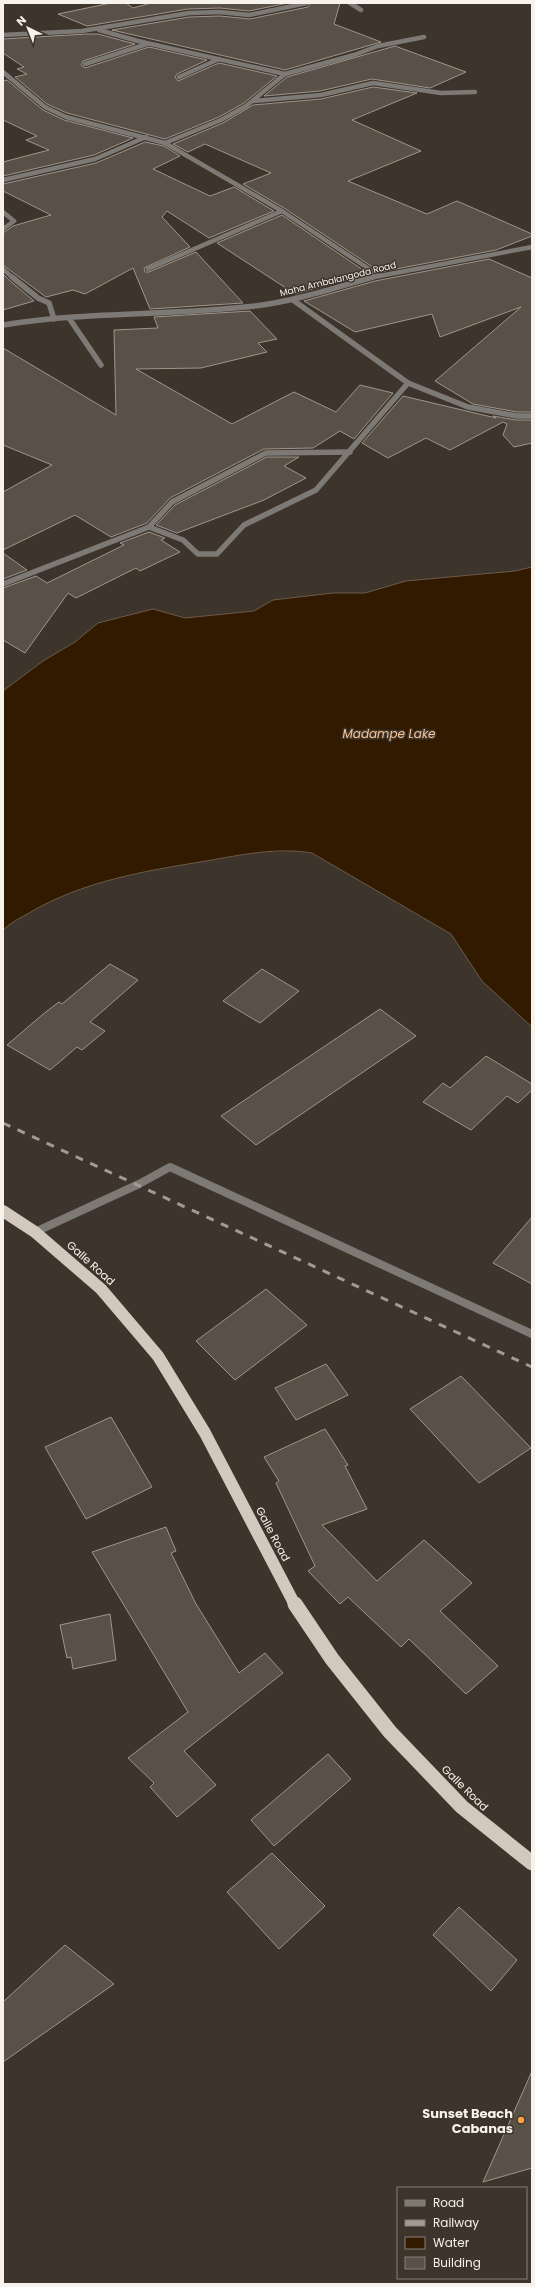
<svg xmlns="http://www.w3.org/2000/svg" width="535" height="2287" font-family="Poppins,sans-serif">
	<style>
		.water { fill: #311a00; stroke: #6c5b47 }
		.building { fill: #595047; stroke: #9f958b }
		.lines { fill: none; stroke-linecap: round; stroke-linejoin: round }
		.minor-far2 { stroke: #7d7975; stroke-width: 4.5 }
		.minor-far1 { stroke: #7d7975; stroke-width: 5.5 }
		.minor { stroke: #7d7975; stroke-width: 8 }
		.trunk-far1 { stroke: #d2c8be; stroke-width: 12 }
		.trunk { stroke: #d2c8be; stroke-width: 15 }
		.rail { stroke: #a29b94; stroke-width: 3; stroke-dasharray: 8 8; stroke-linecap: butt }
		.poi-dot { fill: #f5a345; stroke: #3d342c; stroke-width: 1.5 }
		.labels { text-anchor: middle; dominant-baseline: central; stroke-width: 3; stroke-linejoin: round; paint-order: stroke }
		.far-street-label { font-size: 9px; fill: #f7f2ec; stroke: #3d342c }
		.street-label { font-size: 11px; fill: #f7f2ec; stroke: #3d342c }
		.water-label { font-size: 12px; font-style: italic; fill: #f6c595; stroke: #3d342c }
		.near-poi-label { font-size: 13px; font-weight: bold; fill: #f7f2ec; stroke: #3d342c; text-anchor: end }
	</style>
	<rect width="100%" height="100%" fill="#3d342c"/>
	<path class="water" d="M532,567V1027L482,981L451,934L312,853C277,847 241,855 206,861C145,871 83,881 29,913C20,918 10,923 3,930V691L43,661L75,642L98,623L153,609L185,618L254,611L273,600L333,593H365L406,581L515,571Z"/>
	<g class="building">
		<polygon points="111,3 126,3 133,8 151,3 288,3 249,11 220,8 188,9 87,26 58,14"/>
		<polygon points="311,3 340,3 334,24 381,42 285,70 112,30 189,17 220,16 250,19 308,7"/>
		<polygon points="87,34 98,34 135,44 83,61 81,65 85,68 149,47 207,60 177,74 175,77 178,81 219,63 277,76 244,103 219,117 165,139 67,113 47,104 15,77 27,74 17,69 24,67 3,53 3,39"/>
		<polygon points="395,46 466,72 430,88 372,79 320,91 264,96 287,77"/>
		<polygon points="7,80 43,110 64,120 133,138 94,155 3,176 3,162 49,150 26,140 37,136 3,120 3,81"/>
		<polygon points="373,87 417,93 352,120 421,151 348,181 427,214 457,201 532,234 532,236 496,250 380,272 284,208 243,184 271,173 205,144 188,152 173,144 223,123 253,105 321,99"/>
		<polygon points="145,142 164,146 180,156 153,169 210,196 234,187 274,211 209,238 167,211 162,217 190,247 144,268 145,272 149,272 196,252 243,303 150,309 133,268 85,294 73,290 46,297 3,265 3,233 13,226 51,215 3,191 3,184 96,163"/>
		<polygon points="282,215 369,274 295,294 217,243"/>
		<polygon points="489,259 532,278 532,412 517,412 473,404 435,381 521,307 440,337 432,314 355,332 304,301 375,281"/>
		<polygon points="3,274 9,280 34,301 3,310"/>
		<polygon points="250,311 277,339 258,343 267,352 201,368 136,369 232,424 294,392 336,412 360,385 393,393 354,439 340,431 313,448 264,449 170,498 147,523 111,537 75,515 3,550 3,492 52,465 3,445 3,348 116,415 114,330 158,328 154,317"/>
		<polygon points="403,396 496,418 493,416 516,420 532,420 532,443 514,447 503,435 507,424 503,422 450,450 426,438 388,458 362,443"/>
		<polygon points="267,457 299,457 284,466 306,478 264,500 177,533 156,525 175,505"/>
		<polygon points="149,532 165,538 161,540 180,552 140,571 136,568 76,598 68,593 25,653 3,640 3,588 36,576 47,583 124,545 120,543"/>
		<polygon points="3,553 27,570 3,579"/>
		<polygon points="110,964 138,980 90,1022 105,1031 82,1050 77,1047 50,1070 7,1045 42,1015 59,1002 62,1004"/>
		<polygon points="262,969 299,991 260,1023 223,1001"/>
		<polygon points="380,1009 416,1036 256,1145 221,1116"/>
		<polygon points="486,1056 532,1084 532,1090 518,1103 507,1096 471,1130 423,1102 443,1083 450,1088"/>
		<polygon points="532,1217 532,1284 493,1263"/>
		<polygon points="266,1289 307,1325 235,1380 196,1341"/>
		<polygon points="326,1364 348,1395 296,1420 275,1388"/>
		<polygon points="461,1376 531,1448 479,1483 410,1409"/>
		<polygon points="111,1417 152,1487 86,1519 45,1447"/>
		<polygon points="325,1429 348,1465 345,1466 367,1509 322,1525 377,1581 424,1540 472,1583 440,1611 498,1666 466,1694 409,1639 401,1647 348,1597 340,1604 308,1571 315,1566 276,1483 279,1481 264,1457"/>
		<polygon points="166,1527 176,1551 171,1553 196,1604 239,1673 265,1653 283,1673 184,1751 216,1785 177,1817 150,1787 154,1783 128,1758 188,1712 92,1552"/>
		<polygon points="110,1614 116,1660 73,1669 71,1657 67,1658 60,1625"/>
		<polygon points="328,1754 351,1779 274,1846 251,1820"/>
		<polygon points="272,1853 325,1906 279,1949 227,1892"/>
		<polygon points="459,1907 517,1960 491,1991 433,1935"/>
		<polygon points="65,1945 114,1984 3,2062 3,2002"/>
		<polygon points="532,2071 532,2168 483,2182"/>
	</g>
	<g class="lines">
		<g class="minor-far2">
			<polyline points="350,3 361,10"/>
			<polyline points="99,30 138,41 285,74"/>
			<polyline points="3,35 82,31 189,13 220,12 249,15 307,3"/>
			<polyline points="85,64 147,44"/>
			<polyline points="3,72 45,107 66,117 165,143 282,211 378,275"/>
			<polyline points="179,77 219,59"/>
			<polyline points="253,101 321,95 373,83 441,93 475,92"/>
			<polyline points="165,143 221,120 246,106 285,74 354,55 378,46 424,37"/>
			<polyline points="3,180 95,159 146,137"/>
			<polyline points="3,212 14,221 3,229"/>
			<polyline points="3,269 13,278"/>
			<polyline points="148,269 282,211"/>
			<polyline points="369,278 532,247"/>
		</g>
		<g class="minor-far1">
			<polyline points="12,277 38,298 49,303 54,319"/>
			<polyline points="293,300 408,383 468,407 517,416 532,416"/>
			<polyline points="69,318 101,365"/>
			<path d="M3,325C86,311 171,316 255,306C295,301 334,288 373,277"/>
			<polyline points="149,527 183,540 198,554 217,554 244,525 316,490 408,383"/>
			<polyline points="3,584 149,527 172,502 266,453 350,452"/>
		</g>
		<polyline class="minor" points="35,1232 139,1184 170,1167 532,1334"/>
		<polyline class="trunk-far1" points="3,1211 35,1232 101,1289 158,1356 205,1433 295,1605"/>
		<polyline class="trunk" points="295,1604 332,1659 390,1732 462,1807 532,1863"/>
		<polyline class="rail" points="3,1123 532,1367"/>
	</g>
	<circle class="poi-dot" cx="521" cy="2120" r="4"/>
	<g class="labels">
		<g class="far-street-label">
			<text transform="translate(338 279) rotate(-14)">Maha Ambalangoda Road</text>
		</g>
		<g class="street-label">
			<text transform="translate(91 1263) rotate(42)">Galle Road</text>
			<text transform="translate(273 1534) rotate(62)">Galle Road</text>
			<text transform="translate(465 1788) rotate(44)">Galle Road</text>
		</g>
		<g class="water-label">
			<text x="389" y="733">Madampe Lake</text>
		</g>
		<g class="near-poi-label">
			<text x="513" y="2113">Sunset Beach<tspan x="513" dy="15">Cabanas</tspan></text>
		</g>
	</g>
	<rect width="535" height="2287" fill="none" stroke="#f7f2ec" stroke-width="8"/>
	<rect x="397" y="2187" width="130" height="92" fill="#3d342c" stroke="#878079"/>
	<rect x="405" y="2200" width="20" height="6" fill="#7d7975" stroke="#878079"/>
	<text x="433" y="2207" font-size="12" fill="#f7f2ec">Road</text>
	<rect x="405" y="2220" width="20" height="6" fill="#a29b94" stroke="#878079"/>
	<text x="433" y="2227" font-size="12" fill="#f7f2ec">Railway</text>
	<rect x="405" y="2237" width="20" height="12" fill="#311a00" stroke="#878079"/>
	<text x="433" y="2247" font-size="12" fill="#f7f2ec">Water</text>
	<rect x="405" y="2257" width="20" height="12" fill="#595047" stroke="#878079"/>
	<text x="433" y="2267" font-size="12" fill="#f7f2ec">Building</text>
	<g transform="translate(28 28) rotate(317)" stroke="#3d342c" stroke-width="3" paint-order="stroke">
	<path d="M0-3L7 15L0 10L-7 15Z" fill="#f7f2ec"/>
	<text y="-6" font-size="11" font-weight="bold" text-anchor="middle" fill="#f7f2ec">N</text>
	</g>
</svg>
